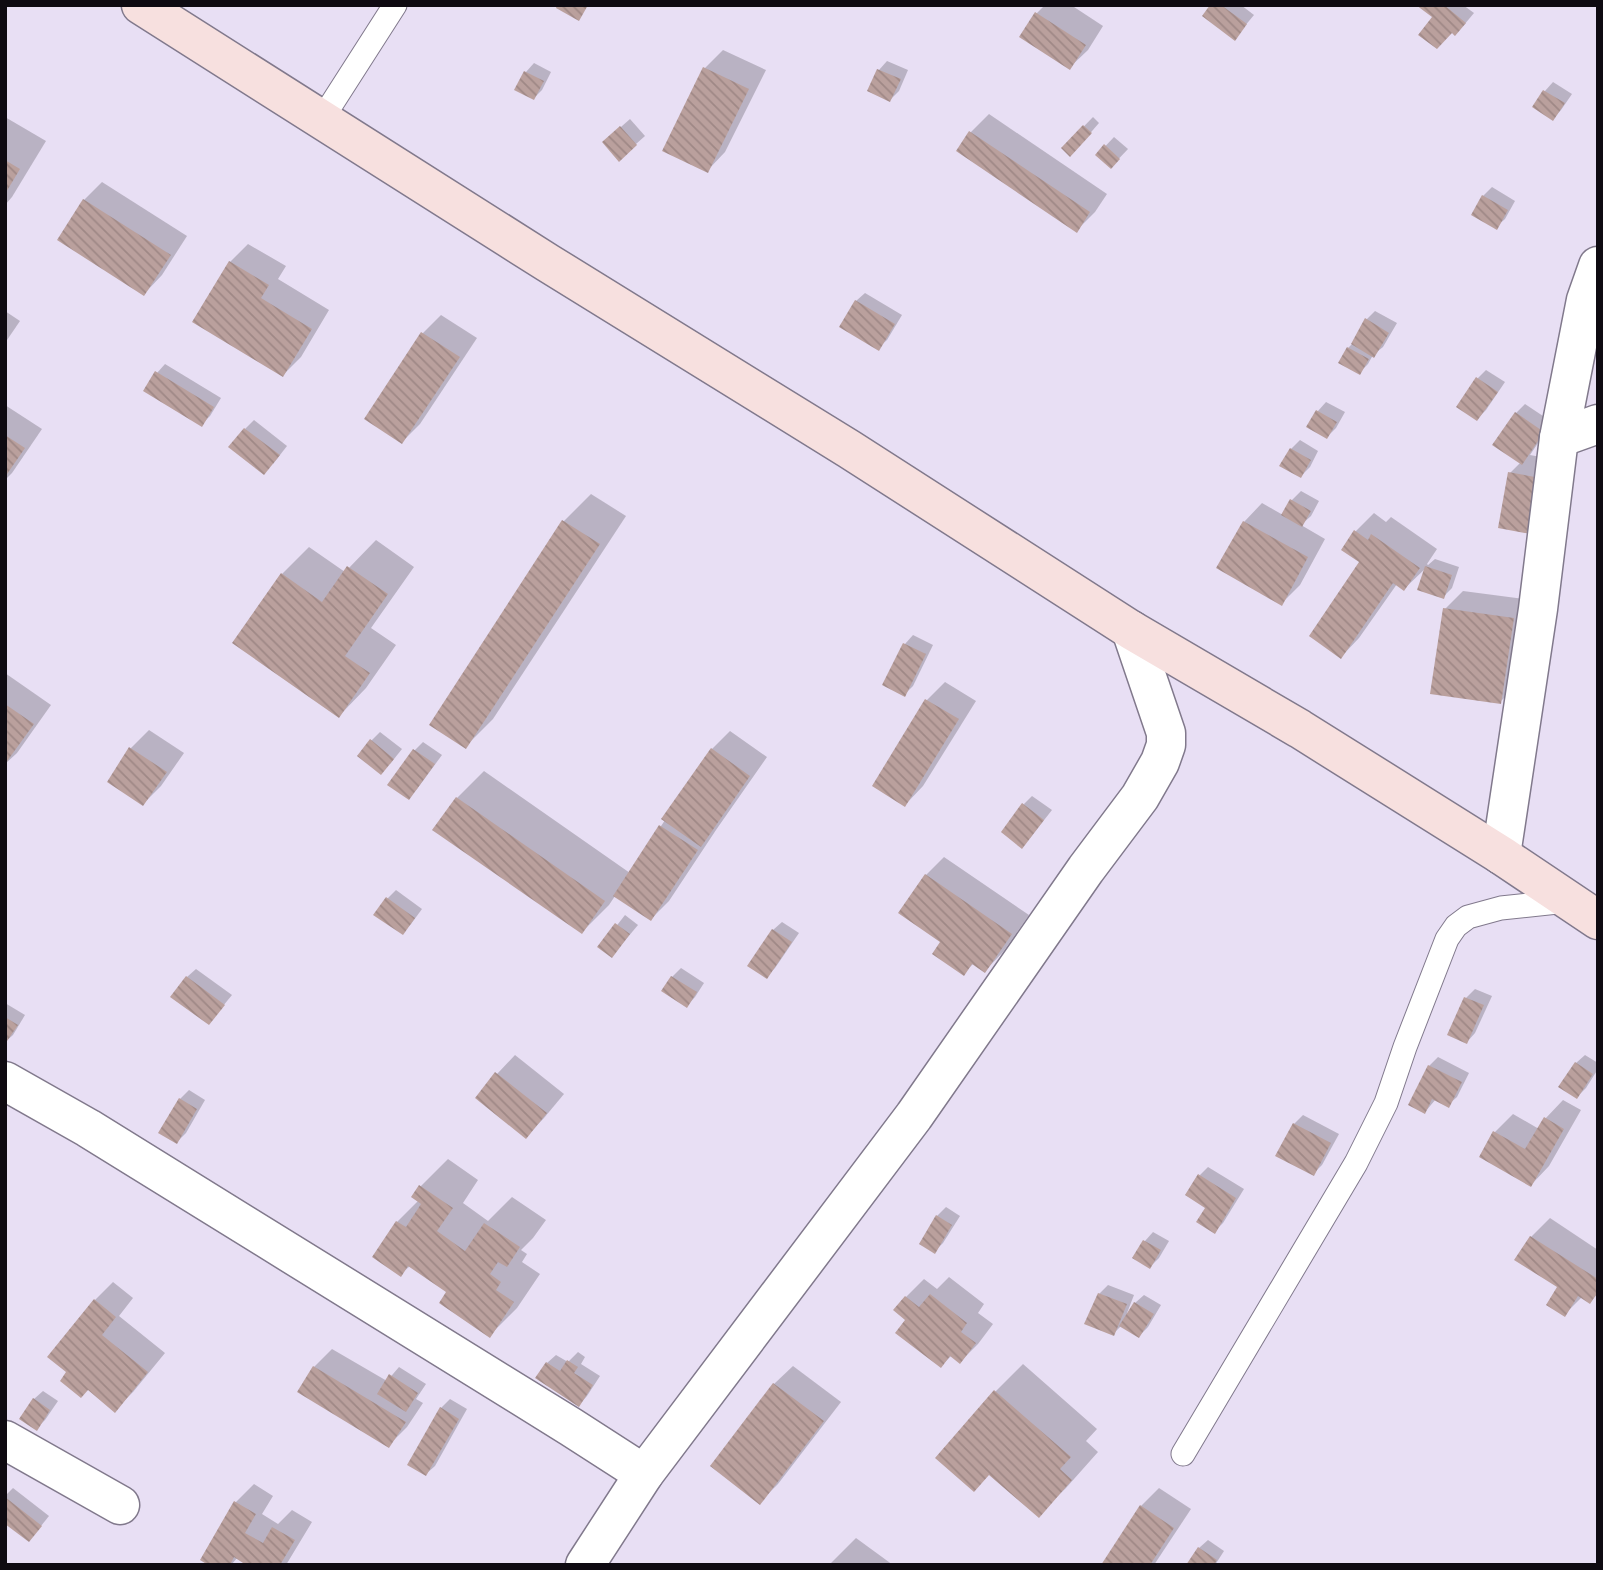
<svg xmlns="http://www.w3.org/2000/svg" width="1603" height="1570" font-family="Barlow,sans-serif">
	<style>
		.shadow { fill: #0003 }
		.building { fill: url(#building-back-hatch) }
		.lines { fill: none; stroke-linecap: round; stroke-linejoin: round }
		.lane-casing { stroke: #81798c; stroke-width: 25 }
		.street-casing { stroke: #81798c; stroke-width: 41 }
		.secondary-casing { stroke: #81798c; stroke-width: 41 }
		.lane { stroke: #fff; stroke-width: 23 }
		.street { stroke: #fff; stroke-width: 38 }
		.secondary { stroke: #f7e0df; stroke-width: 38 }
	</style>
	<defs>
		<pattern id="building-back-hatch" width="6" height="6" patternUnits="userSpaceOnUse" patternTransform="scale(1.75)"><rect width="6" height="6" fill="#baa09d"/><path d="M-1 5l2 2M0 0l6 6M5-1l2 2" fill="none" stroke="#9f8886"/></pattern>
	</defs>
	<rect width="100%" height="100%" fill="#e8dff4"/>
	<g class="shadow">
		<polygon points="1045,5 1071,5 1103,26 1088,50 1069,68 1021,37 1037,13"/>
		<polygon points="1212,5 1241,5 1254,15 1234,39"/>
		<polygon points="1419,5 1463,5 1474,13 1464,25 1435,17"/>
		<polygon points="723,50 766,70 725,152 707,171 664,150 705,68"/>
		<polygon points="887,61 908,70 899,91 890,100 869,90 879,70"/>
		<polygon points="534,63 551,72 542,90 534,98 517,90 526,72"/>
		<polygon points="1553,82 1572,94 1561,110 1553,119 1534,107 1545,91"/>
		<polygon points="989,114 1107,194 1095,212 1077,230 958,150 971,132"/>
		<polygon points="5,117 46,141 12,197 5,205"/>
		<polygon points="1093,117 1099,123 1079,146 1063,148"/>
		<polygon points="630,119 645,136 636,144 613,134"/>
		<polygon points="1114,137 1128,149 1111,167 1097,155"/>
		<polygon points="102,182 187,236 162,275 144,294 84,200"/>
		<polygon points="1492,187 1515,201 1505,219 1496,227 1483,196"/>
		<polygon points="248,244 286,266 278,279 329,310 301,357 283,375 230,262"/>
		<polygon points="865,293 902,315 887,340 878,348 856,301"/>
		<polygon points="5,311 20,321 5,343"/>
		<polygon points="1375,311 1397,323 1383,347 1373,355 1368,364 1359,373 1348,348 1353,343 1367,319"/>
		<polygon points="441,315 477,338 420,424 402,442 367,418 423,333"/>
		<polygon points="165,364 221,398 210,416 201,425 157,373"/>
		<polygon points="1486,370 1505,382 1486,410 1477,419 1478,378"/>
		<polygon points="1326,402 1345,412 1336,428 1327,437 1309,427 1318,411"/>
		<polygon points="1525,404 1552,422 1530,455 1563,461 1554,515 1510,473 1521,462 1516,413"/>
		<polygon points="5,405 42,429 12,473 5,480"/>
		<polygon points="254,420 287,446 273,464 245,429"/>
		<polygon points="1300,440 1318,451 1310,467 1301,476 1291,449"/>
		<polygon points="1301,491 1319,501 1311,516 1301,525 1325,539 1300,585 1282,603 1244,522 1262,503 1283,515 1292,500"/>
		<polygon points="591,494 626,516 493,719 466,746 564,521"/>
		<polygon points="1374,513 1386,522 1391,517 1437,549 1427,564 1428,565 1435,559 1459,567 1452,588 1443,597 1427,567 1404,589 1397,584 1359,638 1341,657 1362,562 1344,549 1356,531"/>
		<polygon points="376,540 414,567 371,628 396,645 366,688 339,716 282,574 309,547 345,572"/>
		<polygon points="1463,591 1531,600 1518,684 1500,702 1445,609"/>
		<polygon points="913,635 933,645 913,686 904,695 905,644"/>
		<polygon points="5,673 51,705 17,753 5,764"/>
		<polygon points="945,682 976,701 923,786 905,805 874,786 927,700"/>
		<polygon points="149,730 184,753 161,786 143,804 109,781 131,748"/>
		<polygon points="730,731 767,757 716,830 669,901 651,919 615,896 609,905 582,932 457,798 484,771 630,873 712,749"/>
		<polygon points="380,732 402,749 390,764 371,741"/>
		<polygon points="423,742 442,755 417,789 408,798 414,751"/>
		<polygon points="1032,796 1052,810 1030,838 1024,804"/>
		<polygon points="944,857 1029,915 1003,952 985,971 974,963 964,973 942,941 926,875"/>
		<polygon points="396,890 422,909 411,924 402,933 387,899"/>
		<polygon points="625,915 638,925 612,956 600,947"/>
		<polygon points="782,922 799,933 775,968 766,977 773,930"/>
		<polygon points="681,968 704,983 695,997 687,1006 672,977"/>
		<polygon points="196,969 232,995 209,1023 187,977"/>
		<polygon points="1475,989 1492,996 1475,1033 1467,1042 1449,1034 1466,998"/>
		<polygon points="5,1003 25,1015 13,1035 5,1042"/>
		<polygon points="515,1055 564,1094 544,1118 526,1137 497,1074"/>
		<polygon points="1585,1055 1598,1063 1598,1069 1586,1088 1577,1097 1576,1063"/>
		<polygon points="1438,1057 1469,1073 1457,1097 1448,1105 1436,1099 1425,1112 1429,1066"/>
		<polygon points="189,1090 205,1100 186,1133 177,1142 180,1099"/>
		<polygon points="1563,1100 1581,1110 1549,1166 1531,1185 1481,1156 1495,1132 1513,1114 1539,1129 1545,1119"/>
		<polygon points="1303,1115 1339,1134 1322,1165 1313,1174 1294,1124"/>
		<polygon points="448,1159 478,1180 463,1203 488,1221 512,1197 546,1220 533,1238 521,1250 527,1254 522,1262 540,1274 517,1308 489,1336 449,1292 410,1266 401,1274 374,1257 397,1222 419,1200 421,1186"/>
		<polygon points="1208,1167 1244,1189 1223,1223 1214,1232 1200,1175"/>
		<polygon points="946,1207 960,1216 943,1243 935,1251 937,1216"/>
		<polygon points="1550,1218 1598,1250 1598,1294 1590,1301 1582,1297 1564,1315 1560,1287 1517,1259 1531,1237"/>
		<polygon points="1153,1232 1169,1241 1159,1258 1150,1267 1135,1257 1145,1241"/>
		<polygon points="949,1277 984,1304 978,1313 993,1324 978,1344 960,1362 952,1355 941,1366 907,1320 906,1297 924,1279 937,1289"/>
		<polygon points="113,1282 133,1298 119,1316 165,1353 133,1392 115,1410 68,1372 95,1300"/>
		<polygon points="1108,1285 1134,1295 1127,1313 1129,1314 1135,1303 1144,1295 1161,1305 1148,1327 1139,1336 1122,1325 1113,1334 1099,1294"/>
		<polygon points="332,1349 387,1381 399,1367 426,1384 416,1399 423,1403 407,1427 389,1445 314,1367"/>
		<polygon points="578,1352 585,1357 581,1364 600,1376 587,1396 579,1405 547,1363 556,1355 568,1362"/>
		<polygon points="1023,1364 1097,1429 1086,1441 1098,1452 1066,1488 1038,1515 990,1473 938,1457 996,1391"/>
		<polygon points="793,1366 841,1402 778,1484 760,1502 712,1466 774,1384"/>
		<polygon points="43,1391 58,1401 45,1420 36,1429 34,1399"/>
		<polygon points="450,1399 467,1409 435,1466 426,1474 441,1408"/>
		<polygon points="254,1484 273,1496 262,1514 278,1524 292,1510 312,1522 286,1565 250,1565 238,1557 231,1565 211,1565 236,1502"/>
		<polygon points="13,1488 49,1516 37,1531 5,1522 5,1496"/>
		<polygon points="1159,1488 1191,1509 1154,1565 1103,1565 1141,1506"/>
		<polygon points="856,1538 893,1565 829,1565"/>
		<polygon points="1208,1540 1224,1551 1215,1565 1188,1565 1199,1548"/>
	</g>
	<g class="building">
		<polygon points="557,5 588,5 579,21 556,8"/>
		<polygon points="1210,5 1221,5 1247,24 1235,41 1202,16"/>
		<polygon points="1416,5 1444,5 1466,23 1455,36 1452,33 1437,49 1418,35 1432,17"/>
		<polygon points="1035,12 1086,45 1070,70 1019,37"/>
		<polygon points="703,67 749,89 708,173 662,151"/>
		<polygon points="877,69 901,79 890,102 867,91"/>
		<polygon points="524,71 544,81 534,100 514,90"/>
		<polygon points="1543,90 1565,103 1553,121 1532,107"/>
		<polygon points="1083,125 1092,133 1070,157 1061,148"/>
		<polygon points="620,126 637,145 619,162 602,142"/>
		<polygon points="969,131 1090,212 1077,233 956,151"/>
		<polygon points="1104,144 1120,159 1111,169 1095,155"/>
		<polygon points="5,160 20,169 5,194"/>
		<polygon points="1482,195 1508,210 1497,230 1471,215"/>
		<polygon points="83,199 171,255 144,296 57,240"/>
		<polygon points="229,261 269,285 261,298 312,329 283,377 192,322"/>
		<polygon points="855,300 895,324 879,351 839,327"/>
		<polygon points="1365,318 1389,333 1374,358 1351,344"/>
		<polygon points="421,332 460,357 402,444 364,419"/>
		<polygon points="1347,347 1369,359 1360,375 1338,363"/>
		<polygon points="155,371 214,407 202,427 143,391"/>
		<polygon points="1476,377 1498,392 1477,421 1456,407"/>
		<polygon points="1316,410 1337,422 1327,439 1306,427"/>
		<polygon points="1515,412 1544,432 1522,465 1492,445"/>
		<polygon points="244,428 280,455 264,475 228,447"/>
		<polygon points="5,435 25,448 5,477"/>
		<polygon points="1290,448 1311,460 1301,478 1279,466"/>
		<polygon points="1508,472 1546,479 1536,535 1498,528"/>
		<polygon points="1290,499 1311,511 1302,527 1281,515"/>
		<polygon points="562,520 600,544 466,749 429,725"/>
		<polygon points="1243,521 1308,557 1282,606 1216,568"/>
		<polygon points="1354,530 1368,540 1371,534 1420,568 1404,591 1393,583 1341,659 1309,636 1359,562 1341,550"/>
		<polygon points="347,566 388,594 345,656 370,673 339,718 232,643 281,573 322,602"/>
		<polygon points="1425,566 1452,575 1444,599 1417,590"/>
		<polygon points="1443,608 1514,618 1501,704 1430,694"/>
		<polygon points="903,643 926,654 905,697 882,685"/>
		<polygon points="925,699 959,719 905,807 872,786"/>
		<polygon points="5,704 34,724 5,764"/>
		<polygon points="370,739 394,759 381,775 357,756"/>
		<polygon points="129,747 167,772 143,806 107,782"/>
		<polygon points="711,748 750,776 701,847 661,819"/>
		<polygon points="413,749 435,764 409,800 387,785"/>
		<polygon points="456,797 605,901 582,934 432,830"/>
		<polygon points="1022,803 1044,820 1022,849 1001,832"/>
		<polygon points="659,825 698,850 651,921 613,896"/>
		<polygon points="925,874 1012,934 985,973 972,964 964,976 932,954 940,942 898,913"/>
		<polygon points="386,897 415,918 403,935 373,915"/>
		<polygon points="615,923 630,934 612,958 597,947"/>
		<polygon points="772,929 792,942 767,979 747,966"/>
		<polygon points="186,976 225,1005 209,1025 170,997"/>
		<polygon points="671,976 697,992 687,1008 661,991"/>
		<polygon points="1464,997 1484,1005 1467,1044 1447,1035"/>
		<polygon points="5,1017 18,1025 5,1044"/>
		<polygon points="1575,1062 1593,1074 1577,1099 1558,1087"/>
		<polygon points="1428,1065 1462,1082 1449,1108 1432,1099 1425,1114 1408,1105"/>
		<polygon points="495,1072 547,1113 526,1139 475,1098"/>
		<polygon points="179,1098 197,1109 177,1144 158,1133"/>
		<polygon points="1544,1117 1564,1129 1531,1187 1479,1157 1493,1131 1525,1149"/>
		<polygon points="1293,1123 1331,1143 1314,1176 1275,1156"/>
		<polygon points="1198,1174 1236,1198 1215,1234 1196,1222 1205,1208 1185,1195"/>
		<polygon points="419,1185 453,1208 437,1231 465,1251 484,1223 520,1247 507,1267 498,1262 490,1274 501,1282 496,1290 514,1302 490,1338 439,1303 446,1292 408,1266 401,1277 372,1257 396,1221 406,1227 421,1204 411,1197"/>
		<polygon points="936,1215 952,1225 935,1254 919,1244"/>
		<polygon points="1530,1236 1598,1279 1598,1292 1590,1304 1578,1296 1565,1317 1546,1305 1557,1287 1514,1260"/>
		<polygon points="1143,1240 1161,1250 1150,1269 1132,1258"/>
		<polygon points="1098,1293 1127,1304 1114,1336 1084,1324"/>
		<polygon points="930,1294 967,1323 961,1332 976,1343 960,1364 950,1356 941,1368 895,1333 905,1320 893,1310 905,1296 919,1307"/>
		<polygon points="94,1299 116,1317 102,1335 148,1372 115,1413 88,1390 81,1398 60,1381 66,1372 47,1357"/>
		<polygon points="1134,1302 1154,1314 1139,1338 1119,1326"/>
		<polygon points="567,1360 578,1367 574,1373 593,1385 579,1407 535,1378 546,1362 560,1371"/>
		<polygon points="313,1366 406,1422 389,1448 297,1392"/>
		<polygon points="389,1374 418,1393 406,1412 377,1394"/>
		<polygon points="773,1383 824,1421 760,1505 710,1466"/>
		<polygon points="994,1390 1071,1457 1060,1469 1072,1480 1039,1518 989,1475 974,1492 935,1458"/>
		<polygon points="33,1398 50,1410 37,1431 19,1419"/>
		<polygon points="440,1407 459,1419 426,1476 407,1465"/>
		<polygon points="5,1497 42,1526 29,1542 5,1524"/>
		<polygon points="234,1501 256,1514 245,1533 263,1543 272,1527 295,1540 280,1565 246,1565 234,1557 230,1565 208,1565 200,1560"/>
		<polygon points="1140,1505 1174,1528 1150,1565 1101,1565"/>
		<polygon points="1198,1547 1217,1560 1214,1565 1186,1565"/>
	</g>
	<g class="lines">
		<defs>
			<g id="lane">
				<polyline points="322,119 395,5"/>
				<polyline points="1183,1454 1356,1163 1386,1103 1405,1047 1447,939 1456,926 1468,917 1501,908 1567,901"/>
			</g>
			<g id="street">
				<polyline points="1559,438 1598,424"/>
				<polyline points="1501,855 1538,609 1559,438 1586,300 1598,266"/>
				<polyline points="5,1081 88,1128 571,1427 644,1474"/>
				<polyline points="5,1440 120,1505"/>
				<polyline points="585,1565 644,1474 914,1116 1086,869 1140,797 1160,762 1166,745 1166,733 1131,630"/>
			</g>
			<polyline id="secondary" points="141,5 548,263 849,449 1131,630 1300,729 1501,855 1598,920"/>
		</defs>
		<use href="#lane" class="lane-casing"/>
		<use href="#street" class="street-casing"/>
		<use href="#secondary" class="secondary-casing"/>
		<use href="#lane" class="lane"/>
		<use href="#street" class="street"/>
		<use href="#secondary" class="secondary"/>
	</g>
	<rect width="1603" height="1570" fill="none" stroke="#0e0a11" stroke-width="14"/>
</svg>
